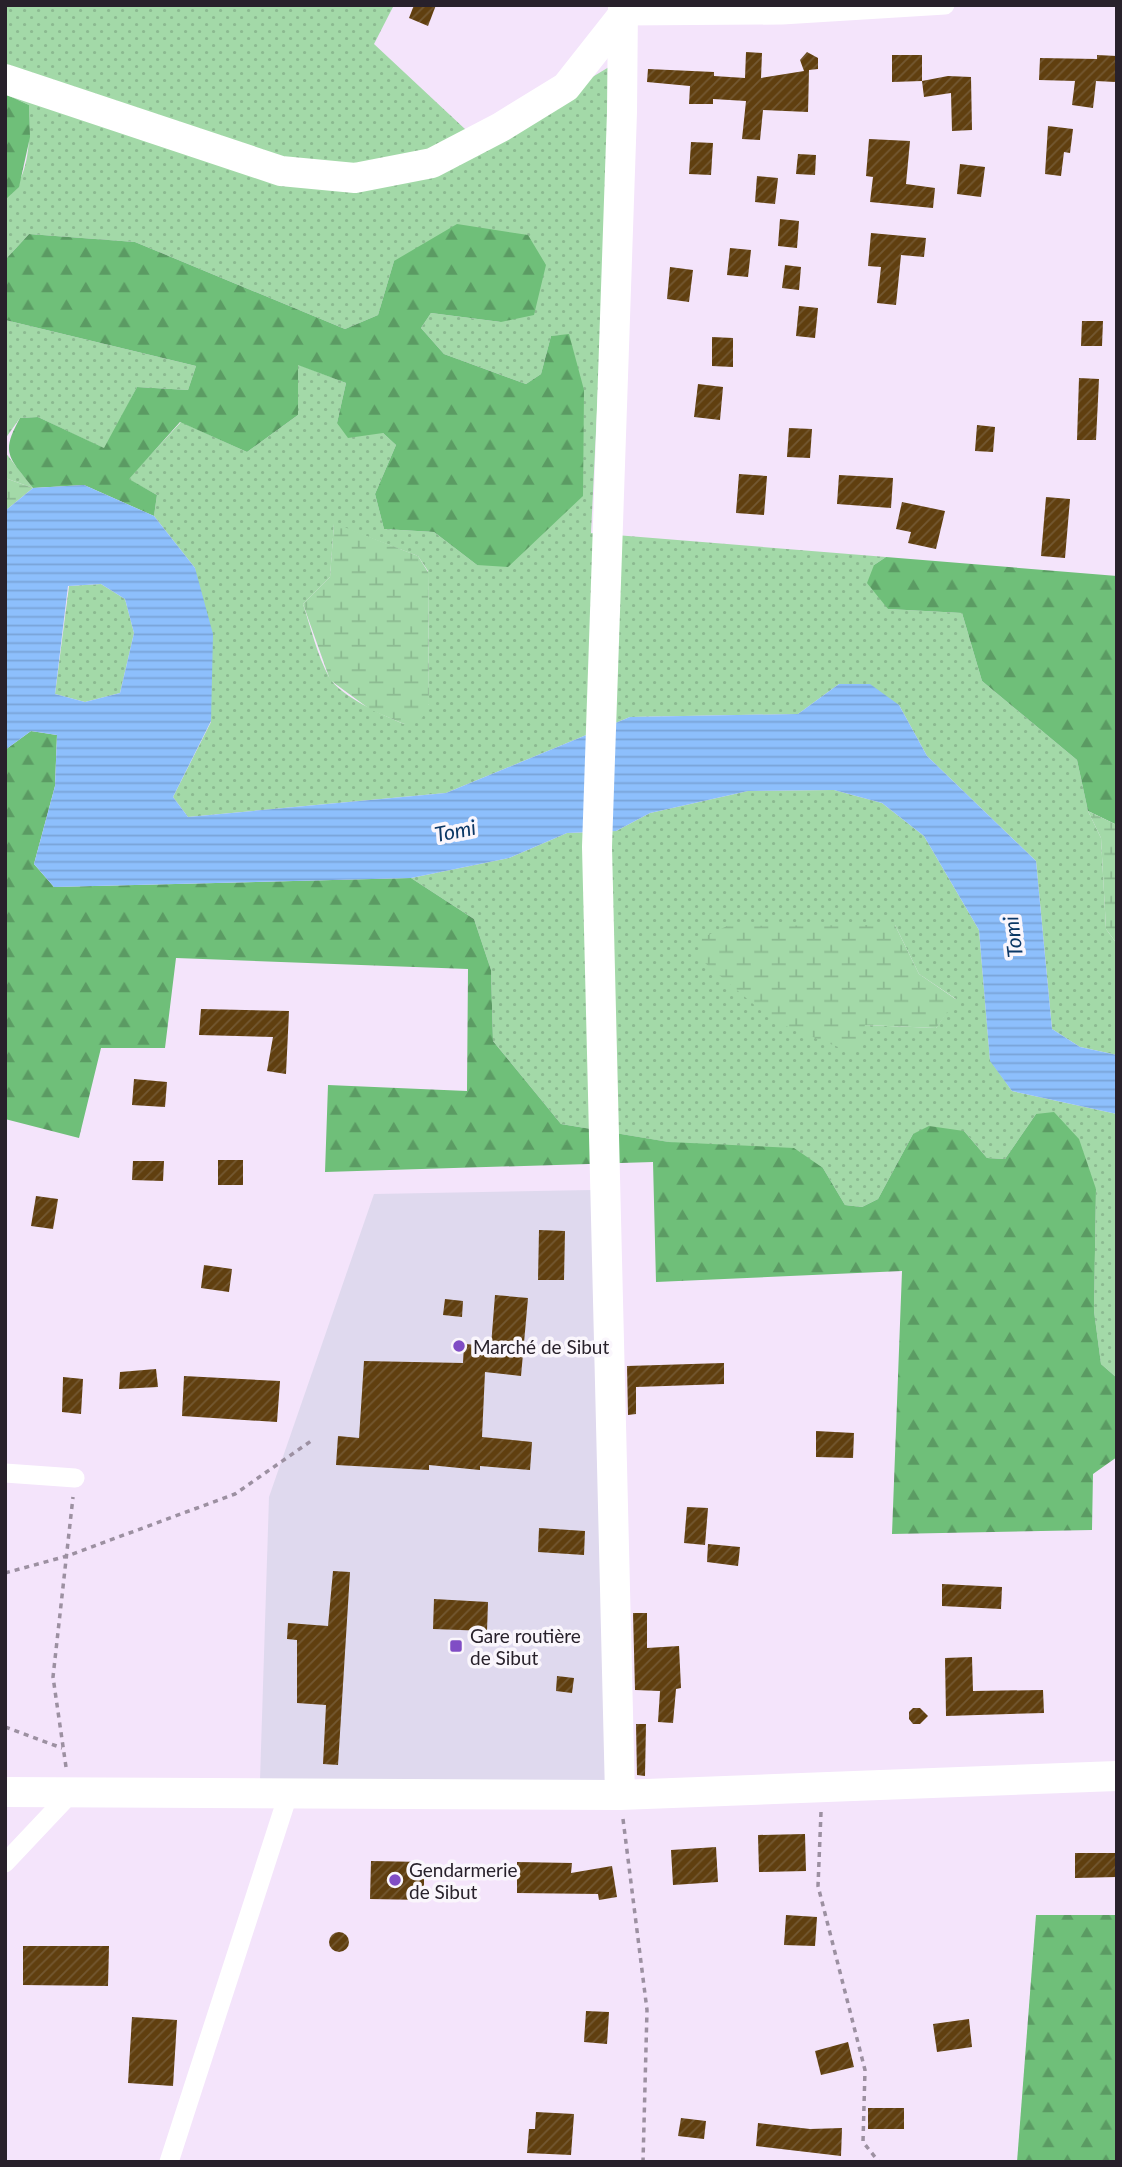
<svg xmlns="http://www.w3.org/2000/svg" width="1122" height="2167" font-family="Lato,sans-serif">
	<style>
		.commercial { fill: #dfd9ee }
		.grass { fill: url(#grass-dots); fill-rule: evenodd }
		.forest { fill: url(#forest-firs) }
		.wetland { fill: url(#wetland-marsh) }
		.water { fill: url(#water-rules); fill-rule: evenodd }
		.building { fill: url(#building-hatch) }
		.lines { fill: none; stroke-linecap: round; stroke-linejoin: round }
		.path { stroke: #9c90a1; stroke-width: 3.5; stroke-dasharray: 5 5; stroke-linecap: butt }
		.minor { stroke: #fff; stroke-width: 19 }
		.primary { stroke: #fff; stroke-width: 30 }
		.poi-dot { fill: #804dc5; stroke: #faf6fc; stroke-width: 2.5 }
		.labels { text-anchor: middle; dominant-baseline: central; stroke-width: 7; stroke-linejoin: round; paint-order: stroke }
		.poi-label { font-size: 19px; fill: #28212b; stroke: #faf6fc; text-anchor: start }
		.water-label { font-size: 21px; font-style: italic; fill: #0b3765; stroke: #faf6fc }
	</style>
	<defs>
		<pattern id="grass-dots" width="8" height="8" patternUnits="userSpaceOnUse" patternTransform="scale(1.75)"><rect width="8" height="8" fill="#a3d9a8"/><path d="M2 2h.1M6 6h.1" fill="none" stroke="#8cba91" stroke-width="1.8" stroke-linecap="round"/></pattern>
		<pattern id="forest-firs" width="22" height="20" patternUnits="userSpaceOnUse" patternTransform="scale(1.75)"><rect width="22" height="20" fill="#6fbf79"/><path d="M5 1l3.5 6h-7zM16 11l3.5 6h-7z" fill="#5b9b63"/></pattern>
		<pattern id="wetland-marsh" width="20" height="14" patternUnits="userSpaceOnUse" patternTransform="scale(1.75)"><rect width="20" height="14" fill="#a3d9a8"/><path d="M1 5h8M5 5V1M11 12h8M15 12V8" fill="none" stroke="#8cba91"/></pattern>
		<pattern id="water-rules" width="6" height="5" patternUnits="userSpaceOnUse" patternTransform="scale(1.75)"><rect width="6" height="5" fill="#8dbffc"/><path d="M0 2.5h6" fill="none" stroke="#7aa4d8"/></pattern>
		<pattern id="building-hatch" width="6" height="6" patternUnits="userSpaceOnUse" patternTransform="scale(1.75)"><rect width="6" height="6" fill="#603f0f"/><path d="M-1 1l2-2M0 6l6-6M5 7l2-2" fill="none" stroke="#735832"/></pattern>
	</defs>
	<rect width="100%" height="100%" fill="#f4e4fb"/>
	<polygon class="commercial" points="593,1190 607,1791 260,1780 269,1497 374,1194"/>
	<g class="grass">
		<path d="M5,5H394L374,44L481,144L614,64L591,533L886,557L874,565L888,609L962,613L982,681L1077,760L1088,811L1101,838L1106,929L1117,944V1055L1080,1047L1052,1029L1036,861L927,756L899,705L839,684L798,714L630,717L446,793L188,817L173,797L211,722L195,568L154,516L157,495L128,479L181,422L247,452L298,415L297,364L346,383L337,423L383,433L396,445L375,494L384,529L434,532L477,565L569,335L551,336L541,374L526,384L444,354L421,328L431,313L501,322L394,261L378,315L345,329L135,242L29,234L5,260V199C31,179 30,136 29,105L5,94ZM334,524L418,556L428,571L429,704L404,724C383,715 341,697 329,677C317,655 311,628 303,604L330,577Z"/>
		<polygon points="5,320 196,366 188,390 137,387 105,449 38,417 20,418 5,439"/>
		<polygon points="5,452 33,488 5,478"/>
		<polygon points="101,584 125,599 134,633 120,693 85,702 55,694 69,586"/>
		<path d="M834,790L882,803L924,836L979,930L990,1060L1012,1091L1117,1114V1378L1101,1364L1094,1311L1096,1189L1036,1114L1005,1159L987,1158L964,1131L913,1134L878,1199L862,1207L845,1205L823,1168L561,1124L493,1041L491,970L474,919L411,878L509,858L567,833L616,831L650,813L748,791ZM895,925L919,974L956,999L936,1028L865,1025Z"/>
	</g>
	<g class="forest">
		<polygon points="5,94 29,105 30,137 19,187 6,199"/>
		<path d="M457,224L528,235L546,265L534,315L501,322L431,313L421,328L444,354L526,384L541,374L551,336L569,334L584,390L583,496L508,567L477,565L434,532L384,529L375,494L396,445L383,433L348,438L337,423L346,383L298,365V415L247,452L180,422L129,479L157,495L154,516L84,485L33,488C9,457 0,454 20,418L38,417L104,448L137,387L188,390L196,366L5,320V260L29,234L135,242L345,329L378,315L394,261Z"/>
		<polygon points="886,557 1117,576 1117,825 1088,811 1077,760 982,681 962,613 888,609 867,583 874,565"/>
		<polygon points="31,731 57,735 55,786 34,864 54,887 411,878 474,919 491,970 493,1041 561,1124 669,1142 794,1148 823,1168 845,1205 862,1207 878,1199 913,1134 929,1126 964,1131 987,1158 1005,1159 1036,1114 1054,1112 1079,1139 1096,1189 1094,1311 1101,1364 1117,1378 1117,1457 1093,1474 1092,1530 892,1534 902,1271 656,1282 653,1162 325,1172 328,1085 467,1091 468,969 176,958 165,1048 101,1048 79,1138 5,1119 5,750"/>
		<polygon points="1036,1915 1117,1915 1117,2162 1017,2162"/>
	</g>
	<g class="wetland">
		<polygon points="5,478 33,488 5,511"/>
		<polygon points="334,523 418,556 428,572 429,704 421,720 404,724 371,710 330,680 303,604 330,577"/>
		<polygon points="1088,811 1117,825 1117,944 1106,929 1101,838"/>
		<polygon points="895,925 919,974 957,1000 936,1028 865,1025 857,1050 848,1051 773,1021 698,957 702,938 727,926"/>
	</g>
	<path class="water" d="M84,485L154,516L195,568L213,634L211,721L173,797L188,817L446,793L630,717L798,714L839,684H870L899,705L927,756L1036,861L1052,1029L1080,1047L1117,1055V1114L1012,1091L990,1061L979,930L924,836L882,803L834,790L748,791L650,813L616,831L567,833L509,858L411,878L54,887L34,864L55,786L57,735L31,731L5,750V511L33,488ZM101,584L125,599L134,633L120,693L85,702L55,694L68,586Z"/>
	<g class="building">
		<polygon points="414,5 436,5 428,26 409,18"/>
		<polygon points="746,52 762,53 761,78 804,71 800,60 807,52 818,58 818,69 809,70 808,112 763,110 760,140 742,139 746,101 713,99 713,104 689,104 690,86 647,82 648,69 714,72 714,76 745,78"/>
		<polygon points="892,55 922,55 922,81 892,82"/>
		<polygon points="1097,55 1117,56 1115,82 1096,81 1093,108 1072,105 1075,81 1039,80 1040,58 1097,59"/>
		<polygon points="948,76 971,77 972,130 952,131 951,93 924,97 922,81"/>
		<polygon points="1048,126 1073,129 1070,153 1064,152 1061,176 1045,174"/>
		<polygon points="869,139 910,141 906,184 935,188 933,208 870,202 873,177 866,176"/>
		<polygon points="691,142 713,143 711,175 689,174"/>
		<polygon points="798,154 816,155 815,175 796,174"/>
		<polygon points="960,164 985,167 981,197 957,194"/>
		<polygon points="757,176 778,178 775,204 755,202"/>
		<polygon points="780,219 799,221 797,248 778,246"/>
		<polygon points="871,233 926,238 924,257 901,255 896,305 877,303 881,267 868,266"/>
		<polygon points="730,248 751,250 748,277 727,275"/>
		<polygon points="785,265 801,267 799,290 782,288"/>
		<polygon points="670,267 693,270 689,302 667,299"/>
		<polygon points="799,306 818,308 815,338 796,336"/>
		<polygon points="1082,321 1103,321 1102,346 1081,346"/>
		<polygon points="712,337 733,338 733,367 712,366"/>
		<polygon points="1079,378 1099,379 1096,440 1077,440"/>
		<polygon points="698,384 723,387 720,420 694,417"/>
		<polygon points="977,425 995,427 993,452 975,451"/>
		<polygon points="789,428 812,429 810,458 787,457"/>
		<polygon points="739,474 767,476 764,515 736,513"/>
		<polygon points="839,475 893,478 891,508 837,504"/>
		<polygon points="1046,497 1070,499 1065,558 1041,556"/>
		<polygon points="902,502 945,511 936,549 908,543 911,532 896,529"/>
		<polygon points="201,1009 289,1011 286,1074 267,1071 273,1037 199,1035"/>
		<polygon points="134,1079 167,1082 165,1107 132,1105"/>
		<rect x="218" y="1160" width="25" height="25"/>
		<polygon points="133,1161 164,1161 163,1181 132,1180"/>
		<polygon points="36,1196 58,1199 53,1229 31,1226"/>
		<polygon points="539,1230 565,1231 564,1280 538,1280"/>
		<polygon points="204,1265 232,1269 229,1292 201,1288"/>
		<polygon points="495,1295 528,1298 521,1376 485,1372 482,1437 532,1442 530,1470 480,1466 480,1470 429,1465 429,1470 336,1465 338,1436 359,1438 364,1361 463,1363 464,1344 491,1346"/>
		<polygon points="445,1299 463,1301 462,1317 443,1315"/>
		<polygon points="724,1363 724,1384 636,1387 636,1414 628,1415 627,1366"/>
		<polygon points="156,1369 158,1387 119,1389 120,1372"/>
		<polygon points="184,1376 280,1381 277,1422 182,1416"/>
		<polygon points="63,1377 83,1379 81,1414 62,1412"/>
		<polygon points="816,1431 854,1433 853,1458 816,1457"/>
		<polygon points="687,1507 708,1508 705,1545 684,1543"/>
		<polygon points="539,1528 585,1531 584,1555 538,1552"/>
		<polygon points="708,1544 740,1547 738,1566 707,1562"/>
		<polygon points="333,1571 350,1572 338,1765 323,1764 326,1705 297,1703 297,1640 287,1639 288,1623 328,1626"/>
		<polygon points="942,1584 1002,1587 1001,1609 942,1606"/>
		<polygon points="434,1599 488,1602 487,1631 433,1629"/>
		<polygon points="633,1613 647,1613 647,1648 679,1646 681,1688 676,1689 673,1723 658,1722 660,1691 635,1690"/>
		<polygon points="972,1657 973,1691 1043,1690 1044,1713 946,1716 945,1658"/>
		<polygon points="557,1676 574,1678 572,1693 556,1691"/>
		<polygon points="913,1708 920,1708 928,1716 920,1724 913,1724 909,1719 909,1712"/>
		<polygon points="636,1724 646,1724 645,1776 637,1775"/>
		<polygon points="805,1834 806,1871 759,1872 758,1835"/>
		<polygon points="716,1847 718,1882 673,1885 671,1850"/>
		<polygon points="1075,1853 1117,1853 1117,1877 1075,1878"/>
		<polygon points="371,1861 424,1862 424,1900 370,1899"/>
		<polygon points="517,1862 572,1863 571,1873 612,1866 617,1897 599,1900 598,1894 517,1893"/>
		<polygon points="786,1915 817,1917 815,1946 784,1945"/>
		<circle cx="339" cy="1942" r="10"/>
		<polygon points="23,1946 109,1946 108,1986 23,1985"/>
		<polygon points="586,2011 609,2012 607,2044 584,2042"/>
		<polygon points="132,2017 177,2020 173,2086 128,2083"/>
		<polygon points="969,2019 972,2047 937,2052 933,2024"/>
		<polygon points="848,2042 854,2067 821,2075 815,2051"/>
		<rect x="868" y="2108" width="36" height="21"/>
		<polygon points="536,2112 574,2114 571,2155 527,2153 529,2129 535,2129"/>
		<polygon points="681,2118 706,2121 704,2139 678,2136"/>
		<polygon points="758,2123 810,2129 842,2128 841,2156 756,2146"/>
	</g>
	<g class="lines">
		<g class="path">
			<polyline points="5,1573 67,1556 235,1494 311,1441"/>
			<polyline points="5,1727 62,1748"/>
			<polyline points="66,1767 53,1677 73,1497"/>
			<polyline points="821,1812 818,1886 865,2070 863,2142 879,2162"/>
			<polyline points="623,1819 647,2010 643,2162"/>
		</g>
		<g class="minor">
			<polyline points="622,16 782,15 945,5"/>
			<polyline points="5,1473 75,1478"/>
			<polyline points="5,1863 72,1792"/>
			<polyline points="169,2162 288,1795"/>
		</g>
		<g class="primary">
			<polyline points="5,79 281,171 355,178 432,163 501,127 566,87 622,16"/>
			<polyline points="5,1792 620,1795 1117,1776"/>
			<polyline points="620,1795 597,847 622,112 623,5"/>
		</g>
	</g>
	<g class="poi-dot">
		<circle cx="459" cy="1346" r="7"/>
		<rect x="449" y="1639" width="14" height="14" rx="3.5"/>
		<circle cx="395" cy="1880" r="7"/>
	</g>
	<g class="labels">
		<g class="poi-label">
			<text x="473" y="1346">Marché de Sibut</text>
			<text x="470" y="1635">Gare routière<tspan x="470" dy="22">de Sibut</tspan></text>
			<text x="409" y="1869">Gendarmerie<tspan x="409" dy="22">de Sibut</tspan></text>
		</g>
		<g class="water-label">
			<text transform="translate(455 830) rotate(-11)">Tomi</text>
			<text transform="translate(1012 937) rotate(-97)">Tomi</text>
		</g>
	</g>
	<rect width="1122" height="2167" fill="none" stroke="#28212b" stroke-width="14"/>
</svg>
